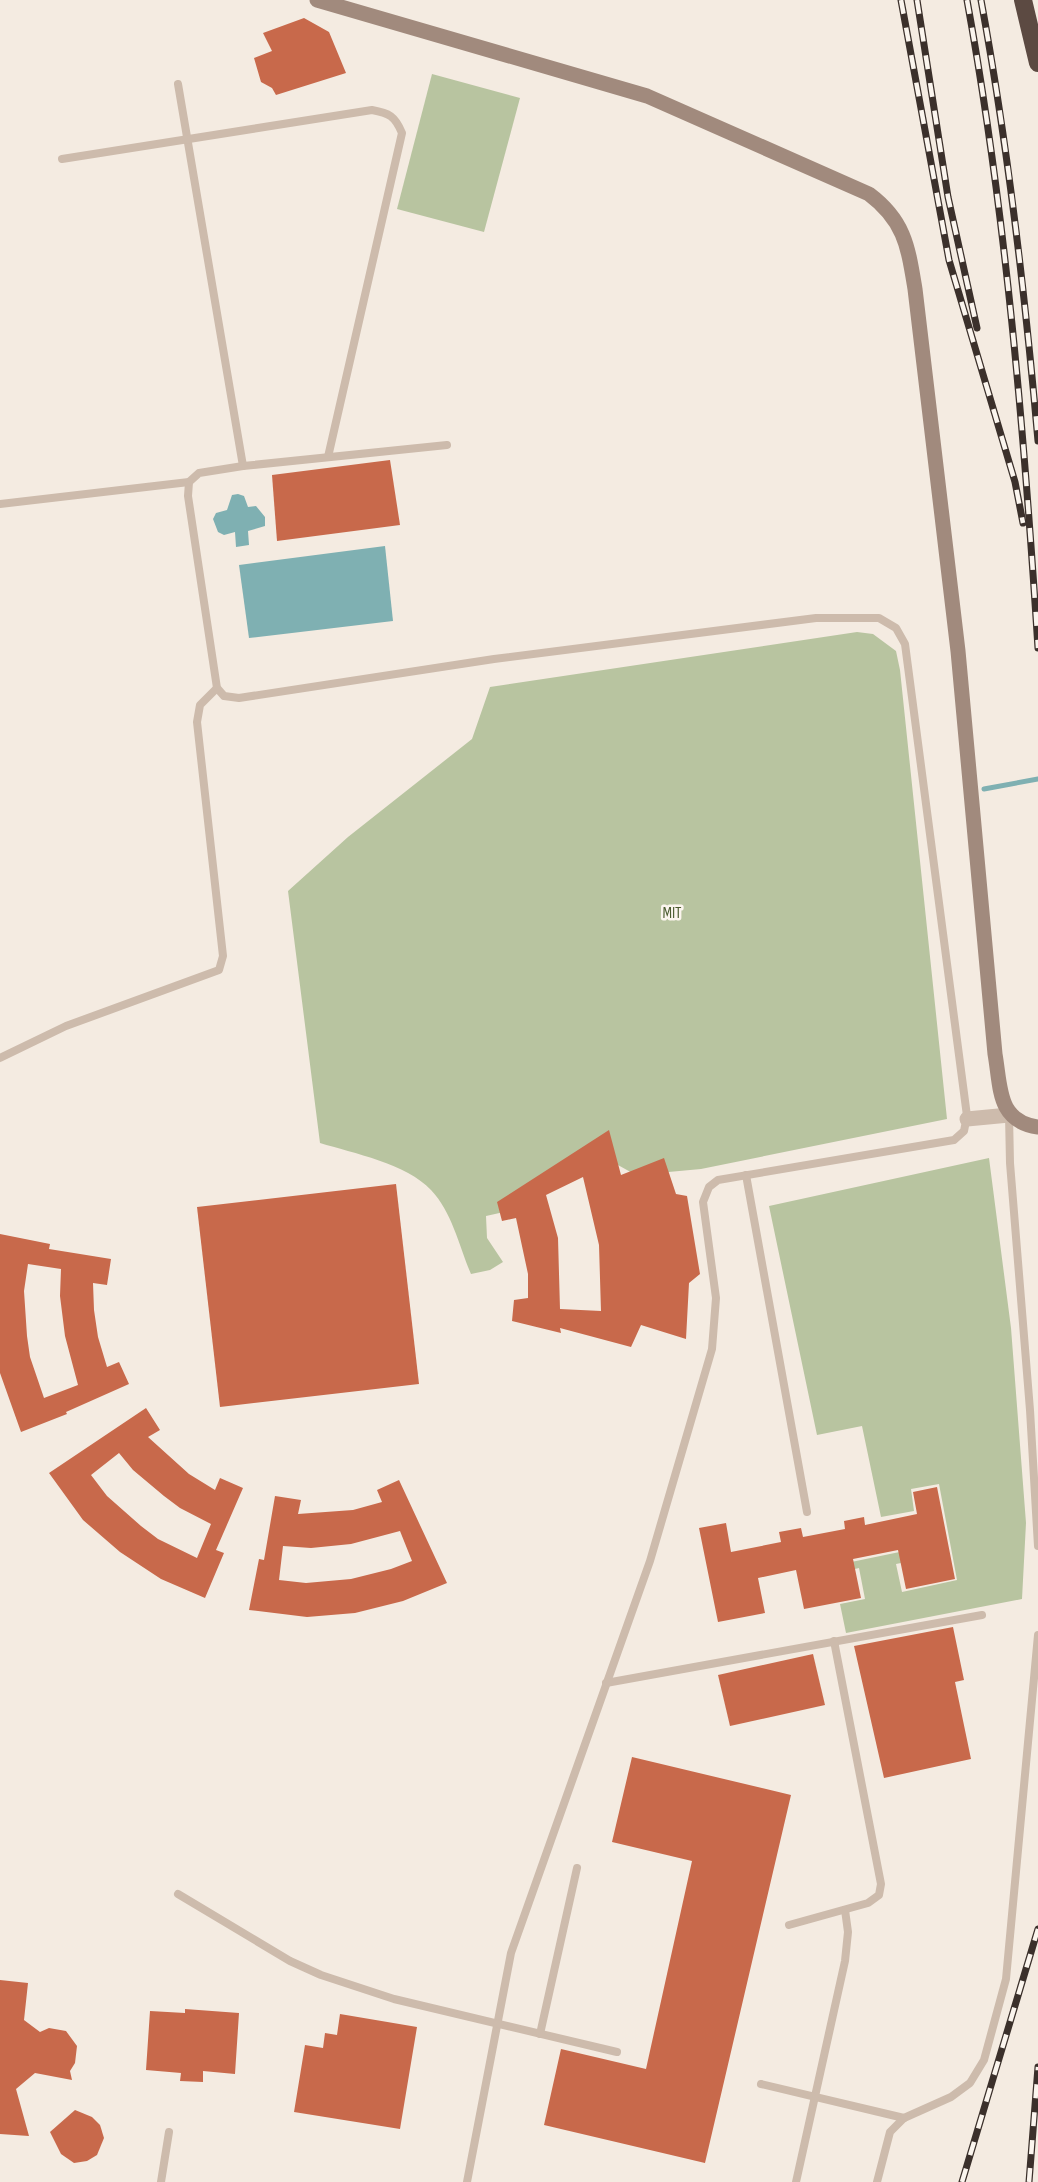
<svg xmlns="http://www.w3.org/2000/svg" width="1038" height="2182" font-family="'Sofia Sans Condensed',sans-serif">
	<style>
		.green { fill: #b8c4a0 }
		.water { fill: #7fb0b2 }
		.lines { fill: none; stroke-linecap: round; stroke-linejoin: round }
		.stream { stroke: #7fb0b2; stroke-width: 5 }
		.building { fill: #c8694b; fill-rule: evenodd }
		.lane { stroke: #cdbbac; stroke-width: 8 }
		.street { stroke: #cdbbac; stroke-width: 15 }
		.secondary { stroke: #a18a7d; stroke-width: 15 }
		.highway { stroke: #5c4a42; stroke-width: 18 }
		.rail-casing { stroke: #3b302b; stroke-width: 7 }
		.rail { stroke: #fbf5ee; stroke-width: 4.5; stroke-dasharray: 14; stroke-linecap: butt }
		.labels { text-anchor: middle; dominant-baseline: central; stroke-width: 5; stroke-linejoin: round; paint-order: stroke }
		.park-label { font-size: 16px; fill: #4a5a2e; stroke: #fbf5ee }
	</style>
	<rect width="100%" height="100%" fill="#f4ebe1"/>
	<g class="green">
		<polygon points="432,74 520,98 484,232 397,209"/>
		<path d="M857,632L873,634L896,651L900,670L947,1119L701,1169L636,1175L598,1154L504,1212L486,1216L487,1238L503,1262L490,1270L471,1274C459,1246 452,1212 431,1190C407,1164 353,1153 320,1143L288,891L348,837L472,739L490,687Z"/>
		<polygon points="989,1158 1011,1328 1026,1523 1022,1599 846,1633 840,1604 865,1599 859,1568 834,1574 832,1566 914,1549 916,1560 896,1564 902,1592 957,1580 939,1484 911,1489 914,1511 881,1517 862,1426 817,1435 769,1206"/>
	</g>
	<g class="water">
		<polygon points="238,494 244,496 248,507 256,506 265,517 265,526 248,531 249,545 236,547 235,532 224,535 218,532 213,519 216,513 227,510 232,495"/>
		<polygon points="385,546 393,621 249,638 239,565"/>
	</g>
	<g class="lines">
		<polyline class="stream" points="984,789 1038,779"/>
	</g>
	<g class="building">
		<polygon points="304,18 329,32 346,73 276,95 272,88 261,82 254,58 272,51 263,33"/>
		<polygon points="390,460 400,525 277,541 272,475"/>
		<path d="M609,1130L621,1175L664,1158L676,1194L687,1196L700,1274L689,1283L686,1339L641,1325L631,1347L560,1328L561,1333L512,1321L514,1300L528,1298V1274L516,1218L502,1221L497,1202ZM583,1177L599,1245L601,1311L560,1309L558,1238L546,1195Z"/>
		<polygon points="396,1184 419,1384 220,1407 197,1207"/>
		<path d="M0,1234L50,1244L49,1249L111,1259L107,1285L93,1283L94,1310L98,1337L107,1367L119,1362L129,1384L66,1412L67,1414L21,1432L0,1373ZM28,1264L61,1269L60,1296L65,1336L78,1385L44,1398L30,1357L27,1336L24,1291Z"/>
		<path d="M146,1408L160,1430L148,1437L189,1474L215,1490L220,1478L243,1488L216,1550L224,1553L205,1598L161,1579L120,1552L83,1520L49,1473ZM119,1453L133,1470L164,1496L180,1508L211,1524L197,1558L158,1539L141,1526L107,1496L91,1475Z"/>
		<path d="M399,1480L447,1583L403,1601L355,1613L307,1617L249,1610L259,1559L264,1560L275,1496L301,1500L298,1514L353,1510L382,1502L377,1490ZM400,1531L412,1561L391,1569L351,1579L306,1583L279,1580L283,1546L311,1548L351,1544Z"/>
		<polygon points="937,1487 955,1579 906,1589 898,1550 853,1559 861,1598 804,1609 796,1570 758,1578 765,1613 718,1622 699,1528 726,1523 731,1552 781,1542 779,1532 801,1528 803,1537 845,1529 844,1521 864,1517 865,1525 917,1514 913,1492"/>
		<polygon points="953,1627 964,1680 955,1682 971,1759 884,1778 854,1646"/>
		<polygon points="813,1654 825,1705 730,1726 718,1675"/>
		<polygon points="632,1757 791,1795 705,2163 544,2125 561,2049 646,2069 692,1861 612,1842"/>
		<polygon points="0,1980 28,1983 24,2020 40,2032 49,2028 66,2031 77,2046 75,2063 70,2071 72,2080 35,2073 16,2089 29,2136 0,2134"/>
		<polygon points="185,2009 239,2013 235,2074 203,2071 203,2082 180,2081 181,2073 146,2070 150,2011 185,2013"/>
		<polygon points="340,2014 417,2027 400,2129 294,2112 305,2045 323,2048 325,2033 337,2035"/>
		<polygon points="75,2110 92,2117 100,2125 104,2138 97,2155 87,2161 74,2163 61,2154 50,2132"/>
	</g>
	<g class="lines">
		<g class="lane">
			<polyline points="178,84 243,466"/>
			<path d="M62,159L372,110C389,113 395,116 402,133L328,457"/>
			<polyline points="447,445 243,466 199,473 189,482 188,496 217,688 224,696 239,698 494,659 816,618 879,618 896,628 905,644 967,1116 964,1131 954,1140 718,1180 709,1187 703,1202 716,1298 712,1349 650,1561 511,1953 467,2182"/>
			<polyline points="0,504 189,482"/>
			<polyline points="0,1058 66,1026 219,970 223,956 197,722 200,705 217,688"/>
			<polyline points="1009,1115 1010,1163 1030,1410 1038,1546"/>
			<polyline points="746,1175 807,1512"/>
			<polyline points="606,1683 982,1615"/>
			<polyline points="178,1894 290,1961 321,1975 394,1999 617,2052"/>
			<polyline points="789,1925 868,1903 879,1895 881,1884 834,1641"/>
			<polyline points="540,2034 577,1868"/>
			<polyline points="761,2084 904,2118"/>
			<polyline points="161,2182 169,2132"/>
			<polyline points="796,2182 845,1961 848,1932 845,1910"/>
			<polyline points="877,2182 890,2132 904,2118 951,2097 970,2083 984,2060 1006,1979 1038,1635"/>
		</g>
		<polyline class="street" points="967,1119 1009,1115"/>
		<path class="secondary" d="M317,0L647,96L869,194C905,221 908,247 915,289L958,651L995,1054C1001,1088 997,1121 1038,1127"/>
		<polyline class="highway" points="1023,0 1038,63"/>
		<defs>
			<g id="rail">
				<polyline points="901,0 949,260 1015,482 1023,523"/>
				<polyline points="917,0 948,197 977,328"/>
				<path d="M967,0C1006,214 1024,431 1038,648"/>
				<path d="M981,0C1008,146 1025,293 1038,441"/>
				<polyline points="962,2182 1038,1929"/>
				<polyline points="1029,2182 1038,2067"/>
			</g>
		</defs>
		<use href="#rail" class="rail-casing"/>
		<use href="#rail" class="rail"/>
	</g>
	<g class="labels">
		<g class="park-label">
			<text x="672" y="913">MIT</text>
		</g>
	</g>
</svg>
